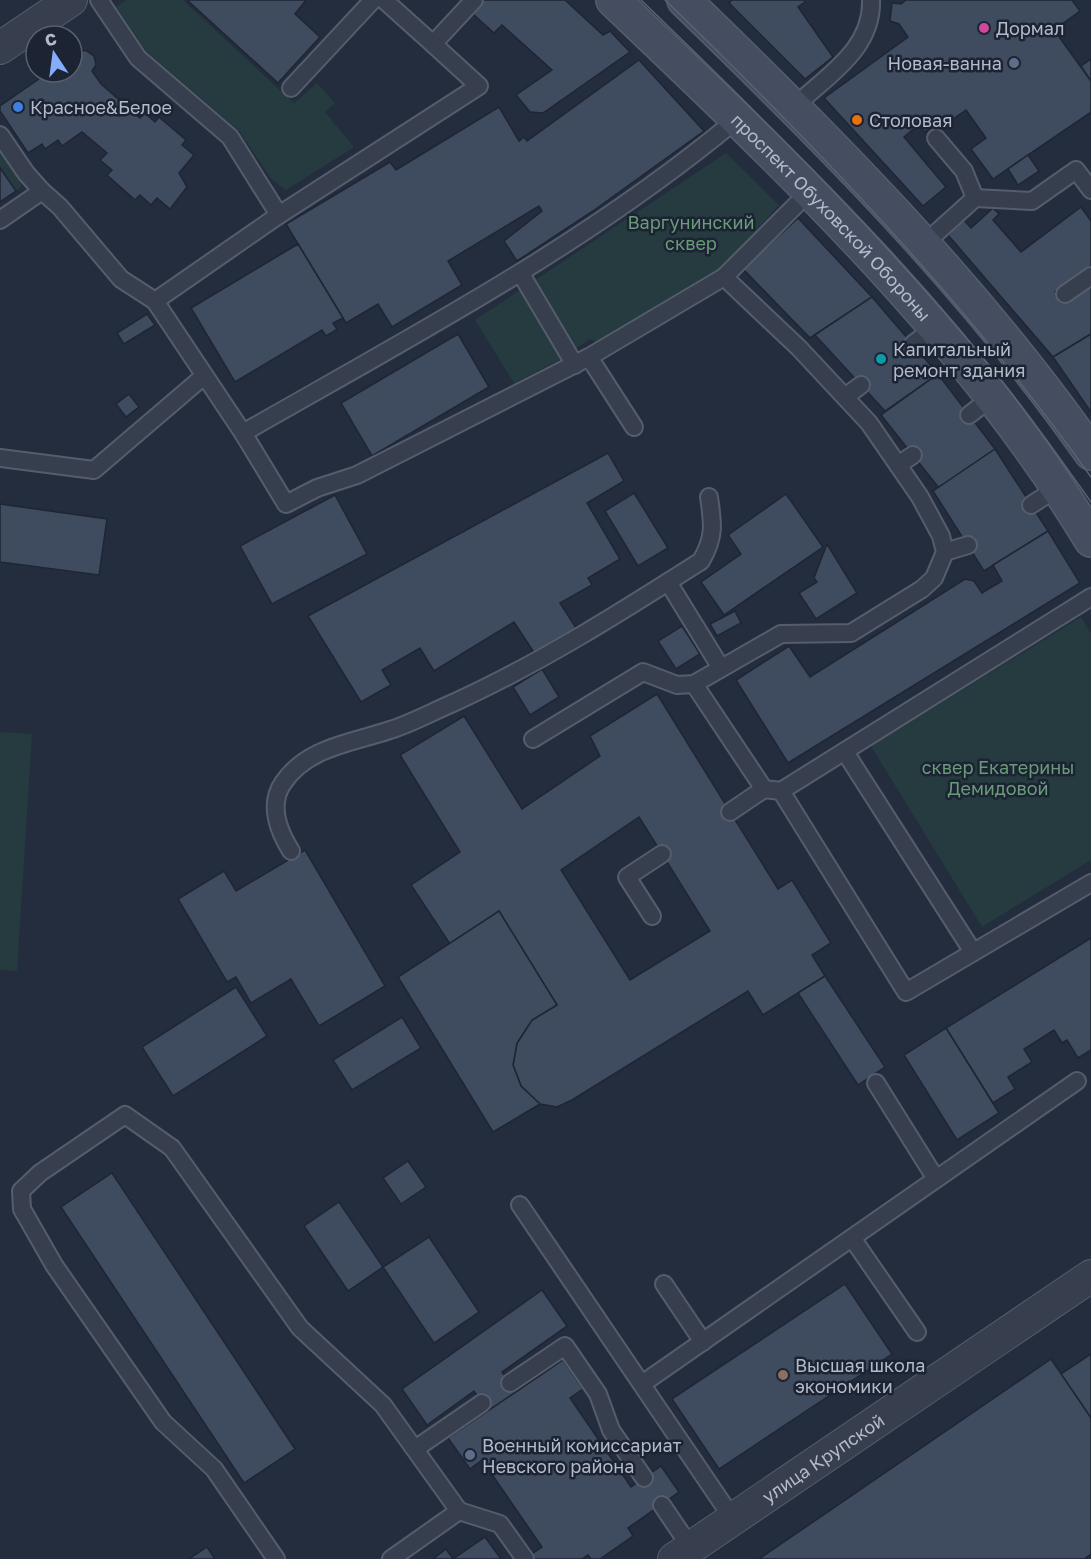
<svg xmlns="http://www.w3.org/2000/svg" width="1091" height="1559" font-family="'Golos Text',sans-serif">
	<style>
		.green { fill: #253b3f }
		.building { fill: #3f4b5e; stroke: #1e2635; stroke-width: 1.5; fill-rule: evenodd }
		.lines { fill: none; stroke-linecap: round; stroke-linejoin: round }
		.lane-casing { stroke: #555d6c; stroke-width: 20 }
		.street-casing { stroke: #555d6c; stroke-width: 34 }
		.secondary-casing { stroke: #555d6c; stroke-width: 36 }
		.lane { stroke: #373f4e; stroke-width: 16 }
		.street { stroke: #373f4e; stroke-width: 32 }
		.secondary { stroke: #454e61; stroke-width: 33 }
		.tram { stroke: #596375; stroke-width: 1.5 }
		.hotel-dot { fill: #d1479c; stroke: #1c2433; stroke-width: 2 }
		.service-dot { fill: #5c6f8a; stroke: #1c2433; stroke-width: 2 }
		.shop-dot { fill: #3f7fe0; stroke: #1c2433; stroke-width: 2 }
		.food-dot { fill: #e8710a; stroke: #1c2433; stroke-width: 2 }
		.culture-dot { fill: #0f9aa8; stroke: #1c2433; stroke-width: 2 }
		.education-dot { fill: #8d6e63; stroke: #1c2433; stroke-width: 2 }
		.labels { text-anchor: middle; dominant-baseline: central; stroke-width: 5; stroke-linejoin: round; paint-order: stroke }
		.poi-label { font-size: 18px; fill: #b3bac9; stroke: #1c2433; text-anchor: start }
		.street-label { font-size: 18px; fill: #b3bac9; stroke: #1c2433 }
		.park-label { font-size: 18px; fill: #699b78; stroke: #1c2433 }
	</style>
	<rect width="100%" height="100%" fill="#232d3e"/>
	<g class="green">
		<polygon points="126,0 183,0 294,103 317,83 335,103 325,112 354,147 286,190 272,180 239,131 146,51 116,7"/>
		<polygon points="0,150 21,183 22,186 16,191 0,166"/>
		<polygon points="726,153 779,205 722,267 600,343 590,339 559,360 514,383 475,320"/>
		<polygon points="1081,617 1091,634 1091,860 982,927 871,746"/>
		<polygon points="0,732 32,734 17,971 0,970"/>
	</g>
	<g class="building">
		<polygon points="187,0 306,0 295,14 320,37 278,83"/>
		<polygon points="475,0 565,0 603,35 610,31 630,52 543,113 530,112 516,95 552,70 502,25 494,33 473,14 481,5"/>
		<polygon points="732,0 804,0 805,2 798,7 833,57 805,79 729,3"/>
		<polygon points="906,0 1072,0 1080,11 1054,30 1091,81 1091,112 993,179 971,149 986,138 966,110 939,129 936,125 925,132 918,125 904,137 946,187 923,206 824,98 908,37 899,24 890,21 892,3 901,4"/>
		<polygon points="85,50 94,56 96,65 92,71 101,84 140,118 145,113 155,122 159,117 186,140 182,145 194,155 179,173 187,187 170,209 157,198 151,205 140,195 135,200 107,175 112,170 100,160 107,153 82,132 62,146 58,140 45,149 42,144 28,153 0,111 0,106 49,72 72,72 72,57"/>
		<polygon points="1091,59 1091,81 1081,66"/>
		<polygon points="639,60 704,131 593,211 517,261 504,241 542,211 539,206 448,261 462,285 392,327 378,304 346,323 286,224 390,162 396,170 499,107 519,141 524,137 527,141"/>
		<polygon points="1028,155 1039,171 1018,185 1008,169"/>
		<polygon points="0,168 16,191 0,202"/>
		<polygon points="1081,207 1091,221 1091,266 1055,292 1063,302 1091,285 1091,334 1053,357 948,235 964,220 971,228 993,208 999,214 993,220 1021,252"/>
		<polygon points="798,218 872,297 810,338 743,269"/>
		<polygon points="298,244 343,318 333,323 337,329 331,333 326,336 322,330 235,382 191,308"/>
		<polygon points="872,297 938,374 885,411 815,335"/>
		<polygon points="147,314 155,325 124,344 117,333"/>
		<polygon points="458,334 489,387 372,456 341,403"/>
		<polygon points="1091,334 1091,412 1053,357"/>
		<polygon points="938,374 995,449 939,488 881,415"/>
		<polygon points="129,394 139,407 126,417 116,404"/>
		<polygon points="995,449 1048,531 984,571 933,491"/>
		<polygon points="608,453 624,481 587,503 620,559 588,578 592,585 560,603 576,628 535,654 514,622 434,671 420,648 382,670 391,685 361,702 308,616"/>
		<polygon points="634,493 668,548 638,566 605,511"/>
		<polygon points="786,494 823,547 724,615 701,582 741,554 728,535"/>
		<polygon points="335,495 367,554 272,604 240,546"/>
		<polygon points="0,504 107,519 99,575 0,562"/>
		<polygon points="1048,531 1080,583 788,763 736,680 789,646 810,677 965,579 974,581 982,593 1002,581 993,565"/>
		<polygon points="827,544 857,593 816,619 799,593 817,582 814,578"/>
		<polygon points="735,611 741,623 717,636 710,624"/>
		<polygon points="682,626 700,654 676,669 658,641"/>
		<polygon points="542,669 559,697 530,715 513,687"/>
		<path d="M657,694L778,889L792,880L831,943L812,955L825,976L763,1015L748,991L572,1100L557,1107L540,1104L521,1086L513,1065L517,1043L532,1020L557,1005L499,911L450,944L411,885L460,852L400,755L464,716L522,809L600,756L590,736ZM639,817L710,931L630,980L561,870Z"/>
		<polygon points="305,850 385,986 319,1026 291,979 251,1003 236,977 227,982 178,899 224,871 236,891"/>
		<polygon points="499,911 557,1005 532,1020 517,1043 513,1065 521,1086 540,1104 493,1132 398,977"/>
		<polygon points="1091,938 1091,1050 1078,1058 1067,1040 1062,1043 1054,1030 1024,1049 1032,1062 1008,1077 1015,1089 993,1103 946,1028"/>
		<polygon points="825,976 885,1067 858,1085 798,993"/>
		<polygon points="236,987 267,1036 173,1096 142,1047"/>
		<polygon points="402,1017 421,1048 352,1090 333,1060"/>
		<polygon points="946,1028 999,1113 957,1140 904,1055"/>
		<polygon points="408,1161 426,1187 401,1204 383,1178"/>
		<polygon points="112,1173 295,1449 244,1483 61,1207"/>
		<polygon points="339,1202 383,1267 348,1291 304,1226"/>
		<polygon points="429,1237 479,1312 434,1343 383,1267"/>
		<polygon points="845,1284 892,1354 719,1469 672,1399"/>
		<polygon points="542,1290 567,1326 502,1372 516,1392 488,1412 474,1391 427,1425 402,1389"/>
		<polygon points="1091,1354 1091,1418 1061,1374"/>
		<polygon points="1051,1359 1091,1418 1091,1554 1084,1559 759,1559"/>
		<polygon points="563,1360 583,1389 570,1398 631,1487 661,1466 679,1492 628,1528 633,1536 600,1559 591,1559 588,1555 582,1559 524,1559 542,1547 482,1460 470,1469 448,1438"/>
		<polygon points="485,1537 501,1559 453,1559"/>
		<polygon points="207,1547 215,1559 189,1559"/>
		<polygon points="446,1549 453,1559 433,1559"/>
	</g>
	<g class="lines">
		<defs>
			<g id="lane">
				<polyline points="99,0 138,58 230,137 279,215"/>
				<polyline points="384,0 433,44 474,0"/>
				<polyline points="291,88 373,0"/>
				<path d="M794,107C825,77 873,50 871,0"/>
				<polyline points="0,135 26,173 42,191"/>
				<polyline points="936,138 964,171 975,198"/>
				<polyline points="0,220 42,191 60,207 121,279 155,301 279,215 479,86 433,44"/>
				<polyline points="924,244 975,198 1032,201 1076,170 1091,190"/>
				<polyline points="521,274 575,365"/>
				<polyline points="1065,294 1091,276"/>
				<path d="M155,301L243,433C412,336 586,245 737,119"/>
				<polyline points="913,344 934,328"/>
				<polyline points="589,357 634,427"/>
				<polyline points="845,397 861,385"/>
				<polyline points="969,415 991,398"/>
				<polyline points="243,433 286,504 317,488 357,475 589,357 724,277 796,205"/>
				<polyline points="0,458 94,470 204,376"/>
				<polyline points="898,465 913,455"/>
				<polyline points="1031,505 1057,488"/>
				<polyline points="945,552 968,545"/>
				<polyline points="668,582 721,668"/>
				<polyline points="694,684 764,789 781,791 906,992 1091,883"/>
				<polyline points="533,739 643,672 677,685 694,684 781,634 851,633 922,589 934,578 945,552 941,536 920,497 869,423 799,348 724,277"/>
				<polyline points="845,752 973,952"/>
				<polyline points="781,791 1091,597"/>
				<polyline points="730,812 764,789"/>
				<path d="M291,851C279,832 268,805 283,783C307,747 352,743 390,730C412,723 432,712 453,703C539,664 621,612 701,561C715,537 713,524 709,497"/>
				<polyline points="652,916 627,877 662,854"/>
				<polyline points="876,1083 936,1179"/>
				<polyline points="520,1205 733,1519"/>
				<polyline points="852,1238 917,1332"/>
				<polyline points="664,1284 703,1342"/>
				<polyline points="510,1383 565,1346 598,1394 611,1430 644,1478"/>
				<polyline points="642,1384 1077,1081"/>
				<polyline points="415,1449 482,1403"/>
				<polyline points="662,1505 691,1548"/>
				<polyline points="276,1559 214,1469 163,1422 54,1265 22,1209 21,1191 40,1173 125,1115 172,1148 300,1328 383,1405 459,1511"/>
				<polyline points="391,1559 459,1511 500,1524 525,1559"/>
			</g>
			<g id="street">
				<polyline points="0,48 71,0"/>
				<path id="s1" d="M674,1559L1091,1276"/>
			</g>
			<g id="secondary">
				<path id="s2" d="M613,0C786,165 967,334 1091,540"/>
				<path d="M684,0C830,141 974,286 1091,453"/>
			</g>
		</defs>
		<use href="#lane" class="lane-casing"/>
		<use href="#street" class="street-casing"/>
		<use href="#secondary" class="secondary-casing"/>
		<use href="#lane" class="lane"/>
		<use href="#street" class="street"/>
		<use href="#secondary" class="secondary"/>
		<g class="tram">
			<path d="M641,0C765,120 888,241 997,375C1030,415 1060,459 1091,502"/>
			<path d="M665,0C818,148 967,303 1091,477"/>
		</g>
	</g>
	<circle class="hotel-dot" cx="984" cy="28" r="6"/>
	<g class="service-dot">
		<circle cx="1014" cy="63" r="6"/>
		<circle cx="470" cy="1455" r="6"/>
	</g>
	<circle class="shop-dot" cx="18" cy="107" r="6"/>
	<circle class="food-dot" cx="857" cy="120" r="6"/>
	<circle class="culture-dot" cx="881" cy="359" r="6"/>
	<circle class="education-dot" cx="783" cy="1375" r="6"/>
	<g class="labels">
		<g class="poi-label">
			<text x="996" y="28">Дормал</text>
			<text x="1002" y="63" text-anchor="end">Новая-ванна</text>
			<text x="30" y="107">Красное&amp;Белое</text>
			<text x="869" y="120">Столовая</text>
			<text x="893" y="349">Капитальный<tspan x="893" dy="21">ремонт здания</tspan></text>
			<text x="795" y="1365">Высшая школа<tspan x="795" dy="21">экономики</tspan></text>
			<text x="482" y="1445">Военный комиссариат<tspan x="482" dy="21">Невского района</tspan></text>
		</g>
		<g class="street-label">
			<text stroke="none"><textPath href="#s2" startOffset="308">проспект Обуховской Обороны</textPath></text>
			<text stroke="none"><textPath href="#s1" startOffset="180">улица Крупской</textPath></text>
		</g>
		<g class="park-label">
			<text x="691" y="222">Варгунинский<tspan x="691" dy="21">сквер</tspan></text>
			<text x="998" y="767">сквер Екатерины<tspan x="998" dy="21">Демидовой</tspan></text>
		</g>
	</g>
	<g transform="translate(54 54) rotate(347)"><circle r="28" fill="#1c2433" stroke="#58606f" stroke-width="1.5"/>
	<path d="M0-4.5L10 22L0 15L-10 22Z" fill="#86adfb"/>
	<text y="-9" font-size="16" font-weight="bold" text-anchor="middle" fill="#b3bac9">С</text>
	</g>
</svg>
